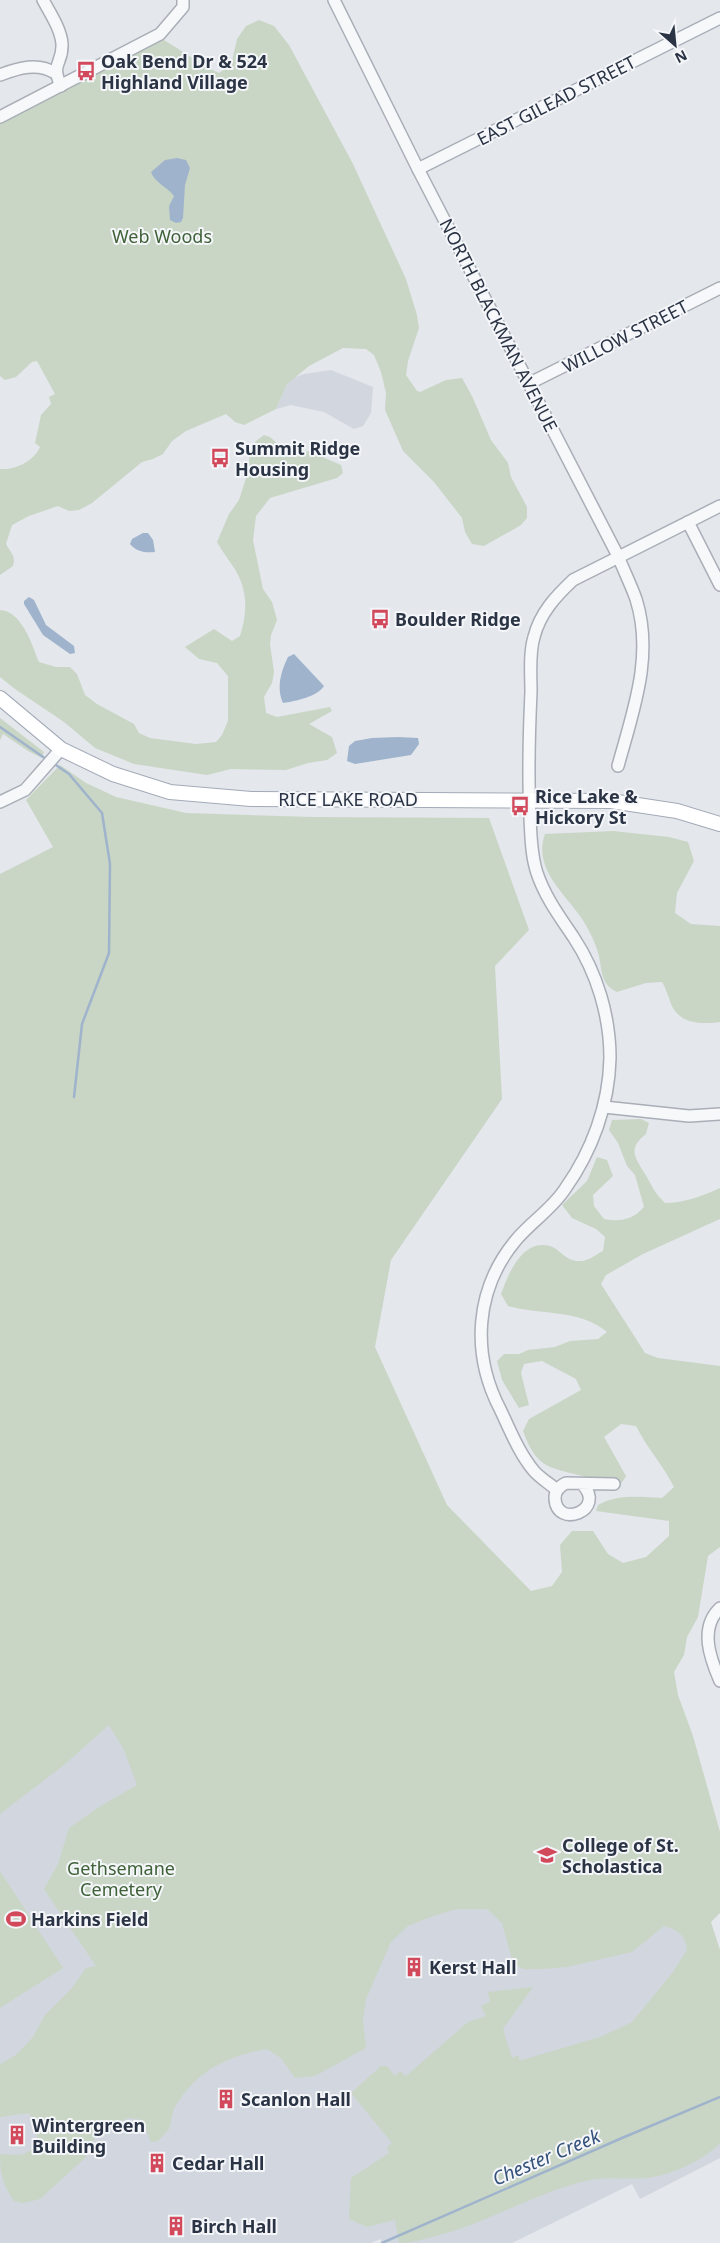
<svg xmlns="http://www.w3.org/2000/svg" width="720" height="2243" font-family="'Noto Sans',sans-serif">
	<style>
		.built { fill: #d2d6de }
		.green { fill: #c9d6c5 }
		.water { fill: #9fb4cc }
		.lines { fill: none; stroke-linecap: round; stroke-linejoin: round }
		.stream { stroke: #9fb4cc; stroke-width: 2.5 }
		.minor-casing { stroke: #a9aeb7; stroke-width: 14 }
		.major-casing { stroke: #a3abb8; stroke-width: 16 }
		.minor { stroke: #f7f8fa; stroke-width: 11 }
		.major { stroke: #fff; stroke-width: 14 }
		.labels { text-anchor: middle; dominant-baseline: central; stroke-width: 4; stroke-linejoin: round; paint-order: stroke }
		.poi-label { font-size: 18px; font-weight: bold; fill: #2b3445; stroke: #f4f6f9; text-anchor: start }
		.street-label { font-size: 18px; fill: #2b3445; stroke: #f4f6f9 }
		.park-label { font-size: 18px; fill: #3f6138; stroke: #f4f6f9 }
		.water-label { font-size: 19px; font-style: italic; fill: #34527a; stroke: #f4f6f9 }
	</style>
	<rect width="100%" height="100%" fill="#e4e7ec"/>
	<g class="built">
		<polygon points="331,370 373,387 371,413 363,426 354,429 324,412 291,405 276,409 287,384 293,378 304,374"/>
		<polygon points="0,1451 349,1980 603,1730 720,1965 720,2158 640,2199 632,2184 512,2243 382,2243 380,2239 371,2243 0,2243"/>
	</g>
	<g class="green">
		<path d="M259,20L274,26L289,45L353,164L406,279L417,315L419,328L408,361L406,375L417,391L420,392L446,380L462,378L472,396L491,440L508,463L511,477L527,507V518L521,525L484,546L472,544L465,532L462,518L434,482L403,451L385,410L386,393L381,372L374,355L366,349L343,348L309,366L287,384L276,409L244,425L235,422L226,414L186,431L172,441L163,454L153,459L142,462L92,503L79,510L69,511L58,506L29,516L12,525L6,544C11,553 16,556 13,566L0,575V469C16,470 34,461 40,447L35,443L41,415L51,404L49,397L55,394L37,361L32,362L16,377L5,380L0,376V124L162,39C182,50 199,64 219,73L231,65L237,39L246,26Z"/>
		<path d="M264,435L270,437L279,445L311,452L341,465L343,473L337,478L270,498L256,516L253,540L263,589L272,602L277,620L271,635L270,644L274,672L272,683L264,697L266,713L277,717L330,707L332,711L309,724L332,737L337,753L327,760L308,763L286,770L231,769L207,775L134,764L95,748L64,722L15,689L0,677V610C22,611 32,645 39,662L56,667H70L77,674L85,695L97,704L134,724L139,733L150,738L196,744L216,742L222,735L228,721V676L217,663L199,659L185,647L214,629L232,641L240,636C248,611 248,587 232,565C227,557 221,550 217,542L229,514L239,500L248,472L250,450L256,441Z"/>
		<polygon points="0,718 44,752 42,758 28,751 3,734 0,740"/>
		<path d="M60,765L86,783L116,797L186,813L314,817L489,818L529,930L495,966L502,1099L391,1260L375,1347L447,1505L531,1591L552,1586L562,1572L560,1545L572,1531H593L608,1554L623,1563L646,1557L669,1536V1521L596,1511L598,1505C618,1494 640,1497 662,1498L674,1487C663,1465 647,1448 636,1426L621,1424L604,1437L626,1476L619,1487C614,1486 608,1487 603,1485C597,1484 592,1478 586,1477C550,1467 537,1470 523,1431L529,1419L581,1390L576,1379L542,1361L524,1364L521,1373L529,1405L519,1408L502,1380L497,1361L504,1354H519L528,1350L555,1347L570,1341L598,1339L607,1332C580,1309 540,1315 508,1306L501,1294C508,1275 522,1238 550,1246C562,1250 565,1262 581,1261C588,1261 597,1254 603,1251L605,1237L596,1229L572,1218L562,1205L587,1181L597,1157L607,1160L613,1176L593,1195L594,1206L604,1219C621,1222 632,1220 644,1207L635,1175L627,1166L618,1143L609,1130L612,1120L641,1119L649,1123L646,1134C627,1149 635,1157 645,1174C653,1187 653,1191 665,1203C685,1203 702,1196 720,1188V1219L643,1254L606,1275L601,1284L645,1353L658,1358L720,1366V1547L708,1556L698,1617L687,1637L684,1655L674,1672L678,1695L693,1736L720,1832V1913L711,1922L720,1950V2143C705,2160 669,2176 646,2178C626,2180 606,2176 586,2181C534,2193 488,2223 436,2236C424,2239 412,2243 399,2243L395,2220L367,2227L349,2219L351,2178L389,2153L387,2147L392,2143L351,2093L381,2066H387L395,2076L400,2071L406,2076L468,2022L486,2016L481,2006L490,2002L488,1992L533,1987L503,2029L512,2058L519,2055V2061L600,2037L632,2022L673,1972L687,1950C686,1935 677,1930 664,1926L632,1952L567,1967L543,1969H523L513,1963L502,1923L487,1909H457L433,1916L408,1926L391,1942L366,1999L363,2021L366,2048L315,2076L295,2078L281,2058L267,2049C227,2056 196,2071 175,2107C171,2114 172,2123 169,2129C166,2133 161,2137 158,2141L151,2142L142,2120L129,2118L109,2126L96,2136L85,2158L40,2199L23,2203L14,2201C3,2184 0,2175 0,2154C9,2154 20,2157 28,2152C43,2144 36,2124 29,2113L0,2117V2064L16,2055L33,2037L45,2015L72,1988L86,1968L96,1966L44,1889L58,1864L69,1828L99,1807L137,1785L124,1750L109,1725L64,1765L0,1814V874L53,847L26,800Z"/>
		<path d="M613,831L669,837L688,842L694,861L677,893L675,913L691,924L720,926V1022C704,1024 683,1025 673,1008C669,1000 667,990 662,982L646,983L617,992C601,985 602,971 599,956C597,948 593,938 589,931C574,899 531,874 545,834Z"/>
		<polygon points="0,1871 63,1968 0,2008"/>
	</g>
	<g class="water">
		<path d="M177,158L186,160L190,168L185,185L183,218L181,222L176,223L170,220L169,206L174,196C167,187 154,182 151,172L165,160Z"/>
		<path d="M143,533H148L153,540L155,552C145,553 137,552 130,544L132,539Z"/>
		<polygon points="29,597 34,600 46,625 74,646 75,653 70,654 43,635 24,604 24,601"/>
		<path d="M294,654L324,686C317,697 295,701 283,703C276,688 281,671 288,657Z"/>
		<polygon points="398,737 418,738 419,744 411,755 355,764 347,761 349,746 355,741 372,738"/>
	</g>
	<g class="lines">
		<g class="stream">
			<polyline points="0,727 46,759"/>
			<polyline points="53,763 69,774 102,813 110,864 109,953 82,1024 74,1097"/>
			<polyline points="382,2243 622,2138 720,2097"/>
		</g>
		<defs>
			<g id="minor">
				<path d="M43,0C50,13 61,29 62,44C63,65 50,62 61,86"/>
				<path d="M334,0L418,169L618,556C624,571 631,585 636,599C654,656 633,711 618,766"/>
				<path d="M0,75C18,68 38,62 55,73"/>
				<polyline points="0,117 160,34 183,7 183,0"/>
				<polyline points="418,169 720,18"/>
				<polyline points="530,383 720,288"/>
				<polyline points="688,522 720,585"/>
				<polyline points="0,802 25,790 61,749"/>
				<polyline points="604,1107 689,1116 720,1114"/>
				<path d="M582,1484C608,1510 556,1530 555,1498C555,1491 560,1486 566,1483L614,1484"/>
				<path d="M557,1490C550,1484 540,1478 534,1471C519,1453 510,1430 500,1409C471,1353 475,1289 516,1240C531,1222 552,1209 565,1189C592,1151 609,1105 610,1058C610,1016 597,973 574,938C560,917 545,897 537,873C531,855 531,836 530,818C528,776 529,734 531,692C531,675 529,653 534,637C540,613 556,596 573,580L720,506"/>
				<path d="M720,1608C699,1628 710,1658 720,1681"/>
			</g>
			<polyline id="major" points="0,698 61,749 113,774 170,792 251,799 611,801 677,811 720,824"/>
		</defs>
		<use href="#minor" class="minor-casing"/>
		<use href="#major" class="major-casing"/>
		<use href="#minor" class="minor"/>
		<use href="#major" class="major"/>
	</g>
	<defs>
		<symbol id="bus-bare" viewBox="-9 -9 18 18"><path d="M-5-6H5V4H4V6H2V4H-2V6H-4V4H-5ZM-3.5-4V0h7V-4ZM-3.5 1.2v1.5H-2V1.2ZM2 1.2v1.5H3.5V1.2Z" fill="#d1495b" stroke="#f4f6f9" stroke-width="2.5" paint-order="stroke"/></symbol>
		<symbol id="university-bare" viewBox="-9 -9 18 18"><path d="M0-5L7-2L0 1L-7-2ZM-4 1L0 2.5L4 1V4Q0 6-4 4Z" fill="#d1495b" stroke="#f4f6f9" stroke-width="2.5" paint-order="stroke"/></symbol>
		<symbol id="stadium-bare" viewBox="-9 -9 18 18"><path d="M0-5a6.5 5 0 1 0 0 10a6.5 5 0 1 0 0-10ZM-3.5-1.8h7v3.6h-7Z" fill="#d1495b" stroke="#f4f6f9" stroke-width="2.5" paint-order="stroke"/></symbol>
		<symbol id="building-bare" viewBox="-9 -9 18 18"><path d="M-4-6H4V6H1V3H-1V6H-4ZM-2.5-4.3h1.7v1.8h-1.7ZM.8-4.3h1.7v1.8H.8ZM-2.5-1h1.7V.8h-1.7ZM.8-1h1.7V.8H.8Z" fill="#d1495b" stroke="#f4f6f9" stroke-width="2.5" paint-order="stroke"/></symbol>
	</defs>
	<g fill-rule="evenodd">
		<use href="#bus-bare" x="72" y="57" width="28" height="28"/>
		<use href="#bus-bare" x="206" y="444" width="28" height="28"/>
		<use href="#bus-bare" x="366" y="605" width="28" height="28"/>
		<use href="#bus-bare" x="506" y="792" width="28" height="28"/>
		<use href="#university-bare" x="533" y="1841" width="28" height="28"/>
		<use href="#stadium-bare" x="2" y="1905" width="28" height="28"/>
		<use href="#building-bare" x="400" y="1953" width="28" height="28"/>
		<use href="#building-bare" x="212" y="2085" width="28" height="28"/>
		<use href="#building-bare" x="3" y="2121" width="28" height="28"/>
		<use href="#building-bare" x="143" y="2149" width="28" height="28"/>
		<use href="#building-bare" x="162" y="2212" width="28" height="28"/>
	</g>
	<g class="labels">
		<g class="poi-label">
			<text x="101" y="61">Oak Bend Dr &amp; 524<tspan x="101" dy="21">Highland Village</tspan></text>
			<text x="235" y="448">Summit Ridge<tspan x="235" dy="21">Housing</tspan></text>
			<text x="395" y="619">Boulder Ridge</text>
			<text x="535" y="796">Rice Lake &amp;<tspan x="535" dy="21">Hickory St</tspan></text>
			<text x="562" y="1845">College of St.<tspan x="562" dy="21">Scholastica</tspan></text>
			<text x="31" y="1919">Harkins Field</text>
			<text x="429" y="1967">Kerst Hall</text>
			<text x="241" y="2099">Scanlon Hall</text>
			<text x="32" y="2125">Wintergreen<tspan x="32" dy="21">Building</tspan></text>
			<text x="172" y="2163">Cedar Hall</text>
			<text x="191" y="2226">Birch Hall</text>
		</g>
		<g class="street-label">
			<text transform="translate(556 100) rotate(-27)">EAST GILEAD STREET</text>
			<text transform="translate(499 325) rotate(63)">NORTH BLACKMAN AVENUE</text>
			<text transform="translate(625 336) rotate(-27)">WILLOW STREET</text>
			<text x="348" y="799">RICE LAKE ROAD</text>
		</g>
		<g class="park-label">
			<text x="162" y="236">Web Woods</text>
			<text x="121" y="1868">Gethsemane<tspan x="121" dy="21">Cemetery</tspan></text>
		</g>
		<g class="water-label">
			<text transform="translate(546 2157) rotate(-23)">Chester Creek</text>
		</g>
	</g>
	<g transform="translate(675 45) rotate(153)" stroke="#f4f6f9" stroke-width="4" paint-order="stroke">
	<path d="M0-4L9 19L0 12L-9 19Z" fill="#2b3445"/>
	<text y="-8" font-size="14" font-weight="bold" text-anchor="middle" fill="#2b3445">N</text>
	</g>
</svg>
